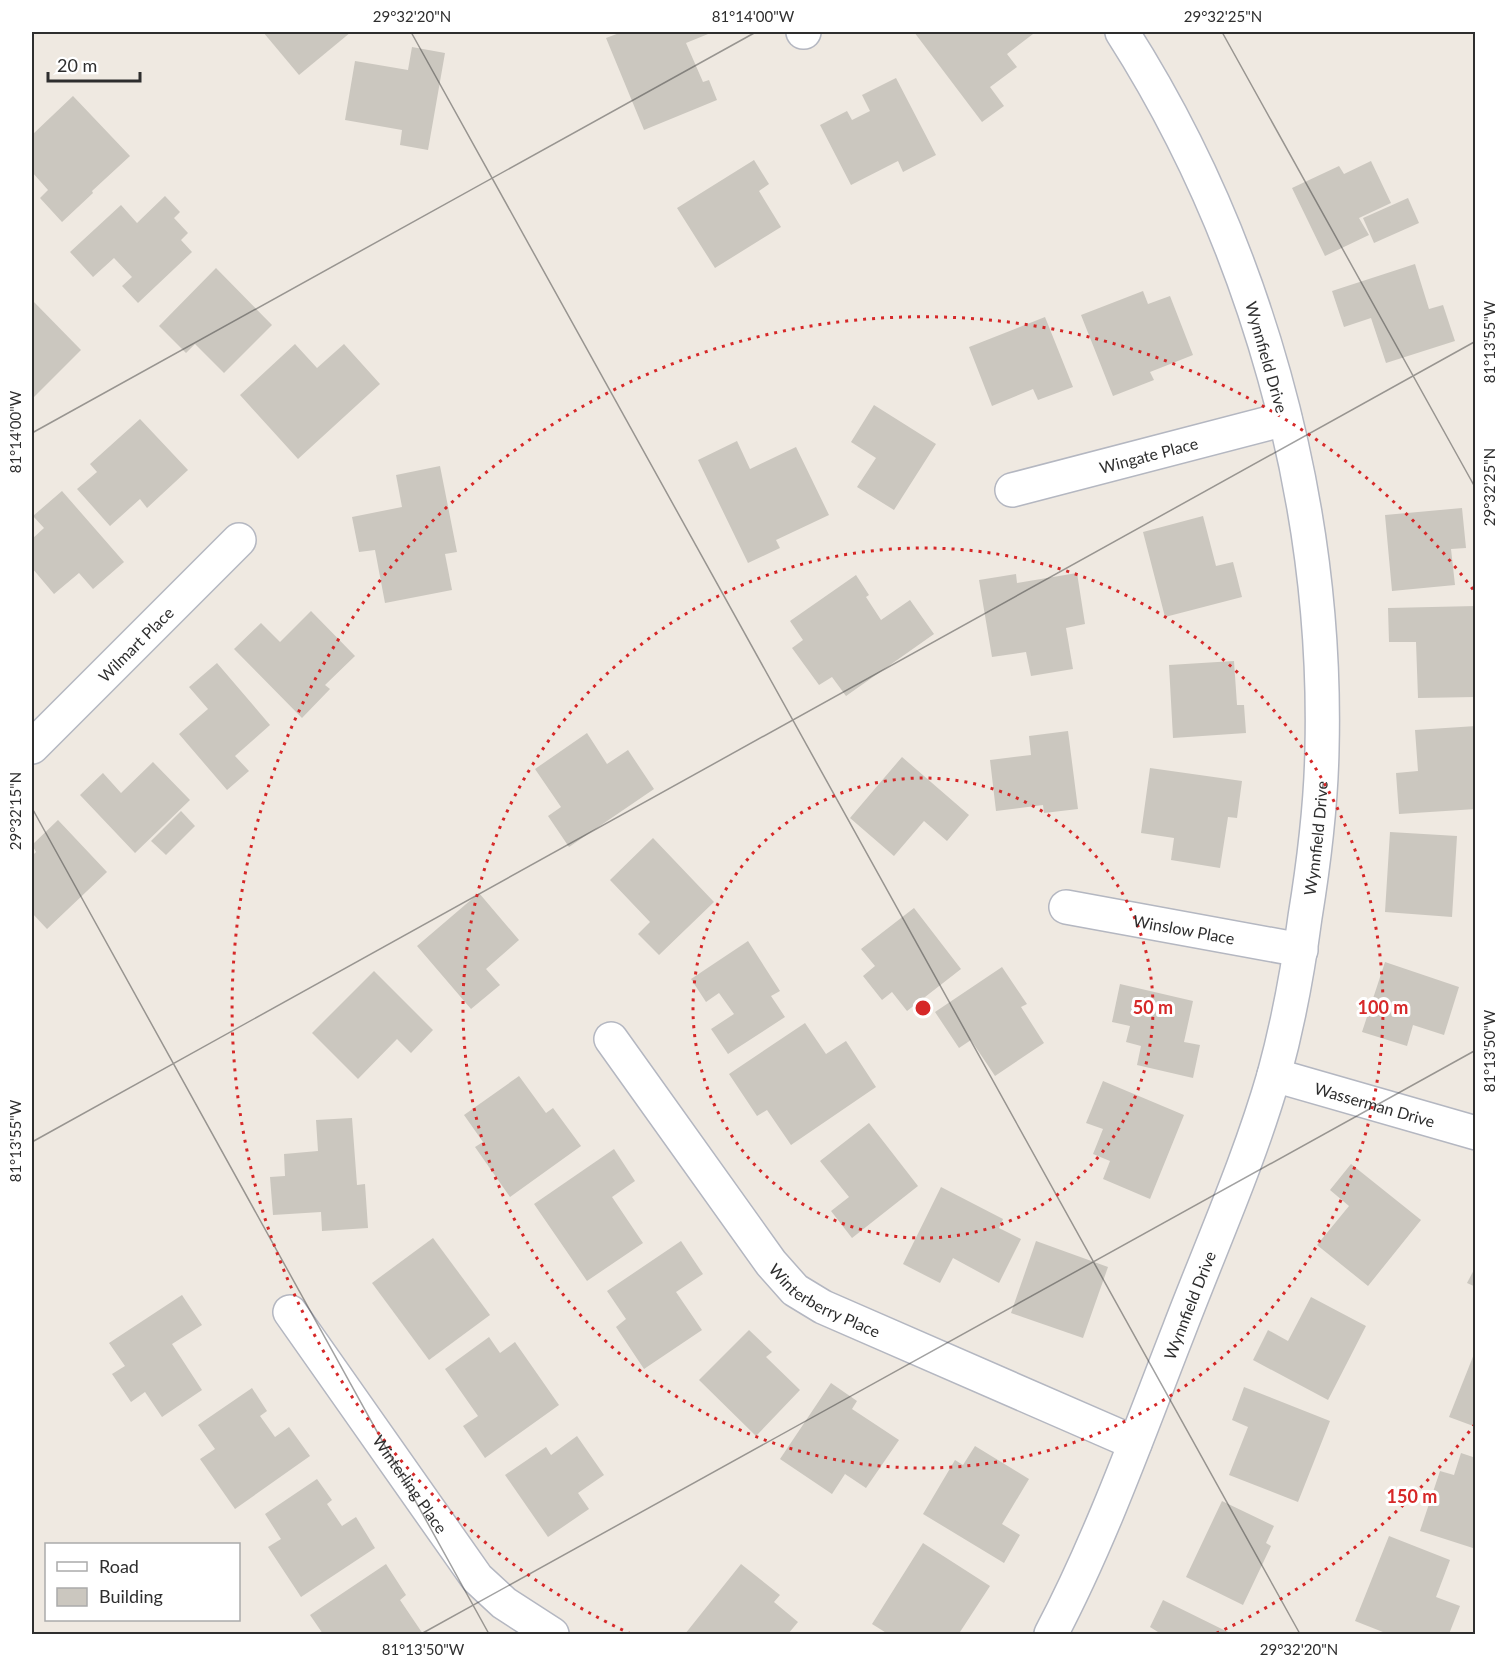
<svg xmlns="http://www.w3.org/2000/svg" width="1507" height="1666" font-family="Lato,sans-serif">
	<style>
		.building { fill: #cbc7bf }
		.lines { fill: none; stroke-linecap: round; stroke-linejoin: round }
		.minor-casing { stroke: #b4b7c1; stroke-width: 36 }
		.minor { stroke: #fff; stroke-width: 33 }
		.ticks { fill: none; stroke: #2e2e2e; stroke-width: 1.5; stroke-opacity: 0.45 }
		.ring { fill: none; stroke: #d62828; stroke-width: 3; stroke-dasharray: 3 6 }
		.labels { text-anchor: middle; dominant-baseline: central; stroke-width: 6; stroke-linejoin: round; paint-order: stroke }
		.street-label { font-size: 16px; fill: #2e2e2e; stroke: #fff }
		.centre { fill: #d62828; stroke: #fff; stroke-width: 3 }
		.ring-label { font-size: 18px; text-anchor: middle; font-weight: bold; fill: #d62828; stroke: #fff; stroke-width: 6; stroke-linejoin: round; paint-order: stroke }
		.neatline { fill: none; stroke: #2e2e2e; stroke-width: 2 }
		.ticks-label { font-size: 15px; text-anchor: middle; fill: #2e2e2e }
	</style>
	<rect width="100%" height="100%" fill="#efe9e1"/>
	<g class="building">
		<polygon points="263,32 351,32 299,75"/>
		<polygon points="622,32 713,32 686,43 703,82 709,80 717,100 644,130 606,38"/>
		<polygon points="914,32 1031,32 1033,34 1007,54 1017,67 990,87 1004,106 982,122"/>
		<polygon points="412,47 445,53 428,150 400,145 402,130 345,120 355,61 408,70"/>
		<polygon points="896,78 936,155 903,172 898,161 851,185 820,125 847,111 852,120 870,111 862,95"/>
		<polygon points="73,96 130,156 92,191 93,193 62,222 40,198 48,190 32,172 32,135"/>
		<polygon points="754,160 769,184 759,191 781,227 715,268 677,208"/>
		<polygon points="1371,161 1391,203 1359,218 1369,235 1325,256 1292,188 1339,166 1344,174"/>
		<polygon points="165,196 180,212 174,218 188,233 181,240 192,252 138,303 122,286 132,277 114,258 93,277 70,252 121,205 137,223"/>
		<polygon points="1408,198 1419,223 1374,243 1363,218"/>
		<polygon points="1415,264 1429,309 1443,305 1455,341 1386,363 1371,318 1344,327 1332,291"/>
		<polygon points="216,268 272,325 224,373 195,344 186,353 159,326"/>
		<polygon points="1143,291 1148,304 1170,296 1193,355 1150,372 1154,380 1113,396 1081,315"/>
		<polygon points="32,300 81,350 32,399"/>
		<polygon points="1045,317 1073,387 1038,400 1033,389 992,406 969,347"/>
		<polygon points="295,344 317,368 344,344 380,384 298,459 240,395"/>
		<polygon points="874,405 936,444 894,510 857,487 876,458 851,442"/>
		<polygon points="140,419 188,470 147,508 140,499 110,526 77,489 97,472 90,464"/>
		<polygon points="737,441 750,469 796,447 829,515 776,540 780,548 748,563 698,460"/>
		<polygon points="440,466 457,552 445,554 452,590 385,603 375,550 359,552 352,517 402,507 396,475"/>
		<polygon points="62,491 124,562 93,589 79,573 54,594 32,568 32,539 44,528 33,516"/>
		<polygon points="1462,508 1466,548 1451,549 1455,585 1392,591 1385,515"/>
		<polygon points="1203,516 1216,566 1233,562 1242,597 1165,617 1143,532"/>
		<polygon points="1077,573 1085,624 1066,628 1073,669 1031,676 1026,652 992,657 979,580 1016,574 1017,583"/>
		<polygon points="856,575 869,595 866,597 881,620 910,600 934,634 846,696 832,677 819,685 792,648 803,640 790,621"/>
		<polygon points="1476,606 1476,697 1418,698 1416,642 1389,642 1388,608"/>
		<polygon points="311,611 355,656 325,685 330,689 302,718 234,649 261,623 280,642"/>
		<polygon points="1234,661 1237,705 1244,705 1246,733 1173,738 1169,665"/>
		<polygon points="217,663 270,725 235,756 249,771 227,790 179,734 208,709 189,687"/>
		<polygon points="1476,726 1476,809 1399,814 1396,773 1418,771 1415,730"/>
		<polygon points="1068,731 1078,809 1044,813 1043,805 996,811 990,760 1031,755 1029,736"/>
		<polygon points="587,733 607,764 628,750 654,789 569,847 548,816 561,807 535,769"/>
		<polygon points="902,757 969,815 947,841 924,821 894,856 850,818"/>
		<polygon points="153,762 190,800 135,853 80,795 103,773 121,793"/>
		<polygon points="1150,768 1242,781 1237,818 1228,817 1220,868 1171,860 1174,838 1141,833"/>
		<polygon points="181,811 195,826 166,855 151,841"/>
		<polygon points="58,820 107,872 47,929 32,913 32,856 36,852 32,845"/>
		<polygon points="1390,832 1457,836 1452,917 1385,912"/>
		<polygon points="653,838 714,902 659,955 638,934 650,922 610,880"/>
		<polygon points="479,893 519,940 486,969 500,985 471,1009 417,946"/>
		<polygon points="914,908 961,969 907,1011 892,992 882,1000 863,976 875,966 861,949"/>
		<polygon points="748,941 780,991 771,996 785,1017 728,1054 711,1029 734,1014 719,993 706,1002 691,979"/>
		<polygon points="1385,962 1459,987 1444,1035 1413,1025 1407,1046 1362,1032"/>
		<polygon points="1002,967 1027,1004 1021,1007 1044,1043 995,1076 971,1040 959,1048 935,1012"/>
		<polygon points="374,971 433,1030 411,1053 397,1039 358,1079 312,1033"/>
		<polygon points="1120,984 1193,1001 1184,1042 1200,1045 1193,1078 1137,1065 1141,1046 1126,1042 1130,1026 1112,1022"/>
		<polygon points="805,1023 826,1054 846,1041 876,1087 791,1145 767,1110 757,1116 729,1074"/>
		<polygon points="519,1076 546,1113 553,1108 581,1146 510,1197 475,1147 483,1142 464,1115"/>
		<polygon points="1103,1081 1184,1115 1150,1199 1103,1179 1110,1161 1093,1154 1103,1129 1086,1123"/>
		<polygon points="352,1118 357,1185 365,1184 368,1228 322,1231 321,1212 273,1215 270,1177 285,1176 284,1154 318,1151 316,1120"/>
		<polygon points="869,1123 918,1186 852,1238 831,1211 849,1197 820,1161"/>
		<polygon points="614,1149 635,1181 612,1197 643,1243 587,1281 534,1204"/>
		<polygon points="1351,1164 1421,1220 1368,1286 1317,1245 1349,1206 1330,1190"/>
		<polygon points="941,1187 1003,1219 999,1228 1021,1239 999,1283 953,1258 940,1283 903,1264"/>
		<polygon points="433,1238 490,1315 429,1360 372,1283"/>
		<polygon points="681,1241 703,1274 676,1292 702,1330 644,1369 616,1327 626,1319 607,1291"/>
		<polygon points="1036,1241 1108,1267 1083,1338 1011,1313"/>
		<polygon points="1476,1266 1476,1287 1467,1283"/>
		<polygon points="182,1295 202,1325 172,1344 202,1390 162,1417 145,1392 131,1402 112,1374 125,1366 109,1343"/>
		<polygon points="1311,1297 1366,1326 1328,1400 1253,1360 1268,1330 1288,1341"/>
		<polygon points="749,1330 772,1352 766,1357 800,1390 756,1436 699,1380"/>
		<polygon points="489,1337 500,1353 515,1342 559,1405 485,1458 463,1426 478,1416 445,1369"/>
		<polygon points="1476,1349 1476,1427 1449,1417"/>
		<polygon points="831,1383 857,1401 852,1409 899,1440 866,1488 845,1474 832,1494 780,1459"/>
		<polygon points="1244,1387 1330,1421 1298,1502 1229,1475 1248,1427 1232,1420"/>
		<polygon points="252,1388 267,1411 260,1416 275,1437 289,1427 310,1456 235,1509 200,1459 215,1449 198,1425"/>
		<polygon points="577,1436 604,1475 578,1493 589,1509 548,1537 505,1475 546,1447 551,1455"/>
		<polygon points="975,1446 1029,1479 1002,1524 1020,1535 1004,1563 923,1514 955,1460 963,1465"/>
		<polygon points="1461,1453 1476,1458 1476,1549 1420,1531 1440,1471 1454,1475"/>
		<polygon points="317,1479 332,1500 327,1504 342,1526 356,1517 375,1548 301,1597 268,1547 281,1539 265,1514"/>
		<polygon points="1222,1501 1274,1526 1266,1543 1271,1546 1243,1605 1186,1577"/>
		<polygon points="1389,1536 1450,1560 1436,1597 1460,1606 1449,1634 1388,1634 1355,1621"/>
		<polygon points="923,1543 990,1586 960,1632 964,1634 888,1634 872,1624"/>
		<polygon points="386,1564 406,1595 400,1600 423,1634 323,1634 310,1615"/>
		<polygon points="741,1564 780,1595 774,1602 798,1622 788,1634 685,1634"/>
		<polygon points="1163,1600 1232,1634 1157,1634 1158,1632 1150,1627"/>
	</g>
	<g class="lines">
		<defs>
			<g id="minor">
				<polyline points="803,32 804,32"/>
				<path id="s1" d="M1012,490L1285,419"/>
				<path id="s2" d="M32,747L239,540"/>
				<path id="s3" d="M1066,907L1301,950"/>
				<path id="s4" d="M611,1039L771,1263L795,1290L823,1307L1135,1443"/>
				<path id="s5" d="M1274,1075L1476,1133"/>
				<path id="s6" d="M290,1312L477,1578L504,1603L552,1634"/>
				<path id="s7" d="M1051,1634C1102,1537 1139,1432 1179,1330C1211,1246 1249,1162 1274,1075C1288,1024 1298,970 1305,917C1314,862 1321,805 1322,749C1328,501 1255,240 1122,32"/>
			</g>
		</defs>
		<use href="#minor" class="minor-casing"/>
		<use href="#minor" class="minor"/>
	</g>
	<path class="ticks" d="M411,32L1300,1634M1222,32L1476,489M32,433L756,32M32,808L489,1634M32,1142L1476,341M421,1634L1476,1050"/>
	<g class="ring">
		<circle cx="923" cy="1008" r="230"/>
		<circle cx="923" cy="1008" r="460"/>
		<path d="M1475 1424A691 691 0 0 1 1215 1634M631 1634A691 691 0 1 1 1475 592"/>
	</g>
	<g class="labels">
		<g class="street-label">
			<text transform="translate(1267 357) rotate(74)">Wynnfield Drive</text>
			<text stroke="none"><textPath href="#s1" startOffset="141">Wingate Place</textPath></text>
			<text stroke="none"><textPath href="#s2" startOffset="146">Wilmart Place</textPath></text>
			<text stroke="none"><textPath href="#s7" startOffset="843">Wynnfield Drive</textPath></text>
			<text stroke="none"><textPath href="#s3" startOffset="120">Winslow Place</textPath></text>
			<text stroke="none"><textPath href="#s5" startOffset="105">Wasserman Drive</textPath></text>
			<text stroke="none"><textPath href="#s4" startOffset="342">Winterberry Place</textPath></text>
			<text stroke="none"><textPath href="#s7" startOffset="357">Wynnfield Drive</textPath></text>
			<text stroke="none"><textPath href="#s6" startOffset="210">Winterling Place</textPath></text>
		</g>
	</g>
	<circle cx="923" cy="1008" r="9" class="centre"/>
	<g class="ring-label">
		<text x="1153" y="1014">50 m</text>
		<text x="1383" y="1014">100 m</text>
		<text x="1412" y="1503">150 m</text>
	</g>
	<rect width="1507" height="1666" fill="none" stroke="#ffffff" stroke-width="66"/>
	<rect x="45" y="1543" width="195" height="78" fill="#ffffff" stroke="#ababab" stroke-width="1.5"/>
	<rect x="57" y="1562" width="30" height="9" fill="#ffffff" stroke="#ababab" stroke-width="1.5"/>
	<text x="99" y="1573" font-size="18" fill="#2e2e2e">Road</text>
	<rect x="57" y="1588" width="30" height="18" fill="#cbc7bf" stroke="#ababab" stroke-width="1.5"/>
	<text x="99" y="1603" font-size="18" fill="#2e2e2e">Building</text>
	<path d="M48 72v9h92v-9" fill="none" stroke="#2e2e2e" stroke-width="3"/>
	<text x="57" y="72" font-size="18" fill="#2e2e2e" stroke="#ffffff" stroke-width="4.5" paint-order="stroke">20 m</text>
	<rect x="33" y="33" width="1441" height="1600" class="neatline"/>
	<g class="ticks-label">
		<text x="412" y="22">29°32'20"N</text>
		<text x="753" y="22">81°14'00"W</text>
		<text x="1223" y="22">29°32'25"N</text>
		<text transform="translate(1490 342) rotate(-90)" y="5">81°13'55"W</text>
		<text transform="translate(16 432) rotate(-90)" y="5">81°14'00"W</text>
		<text transform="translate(1490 487) rotate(-90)" y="5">29°32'25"N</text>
		<text transform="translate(16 811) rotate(-90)" y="5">29°32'15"N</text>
		<text transform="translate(1490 1051) rotate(-90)" y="5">81°13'50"W</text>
		<text transform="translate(16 1141) rotate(-90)" y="5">81°13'55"W</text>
		<text x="423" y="1655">81°13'50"W</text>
		<text x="1299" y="1655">29°32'20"N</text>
	</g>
</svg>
